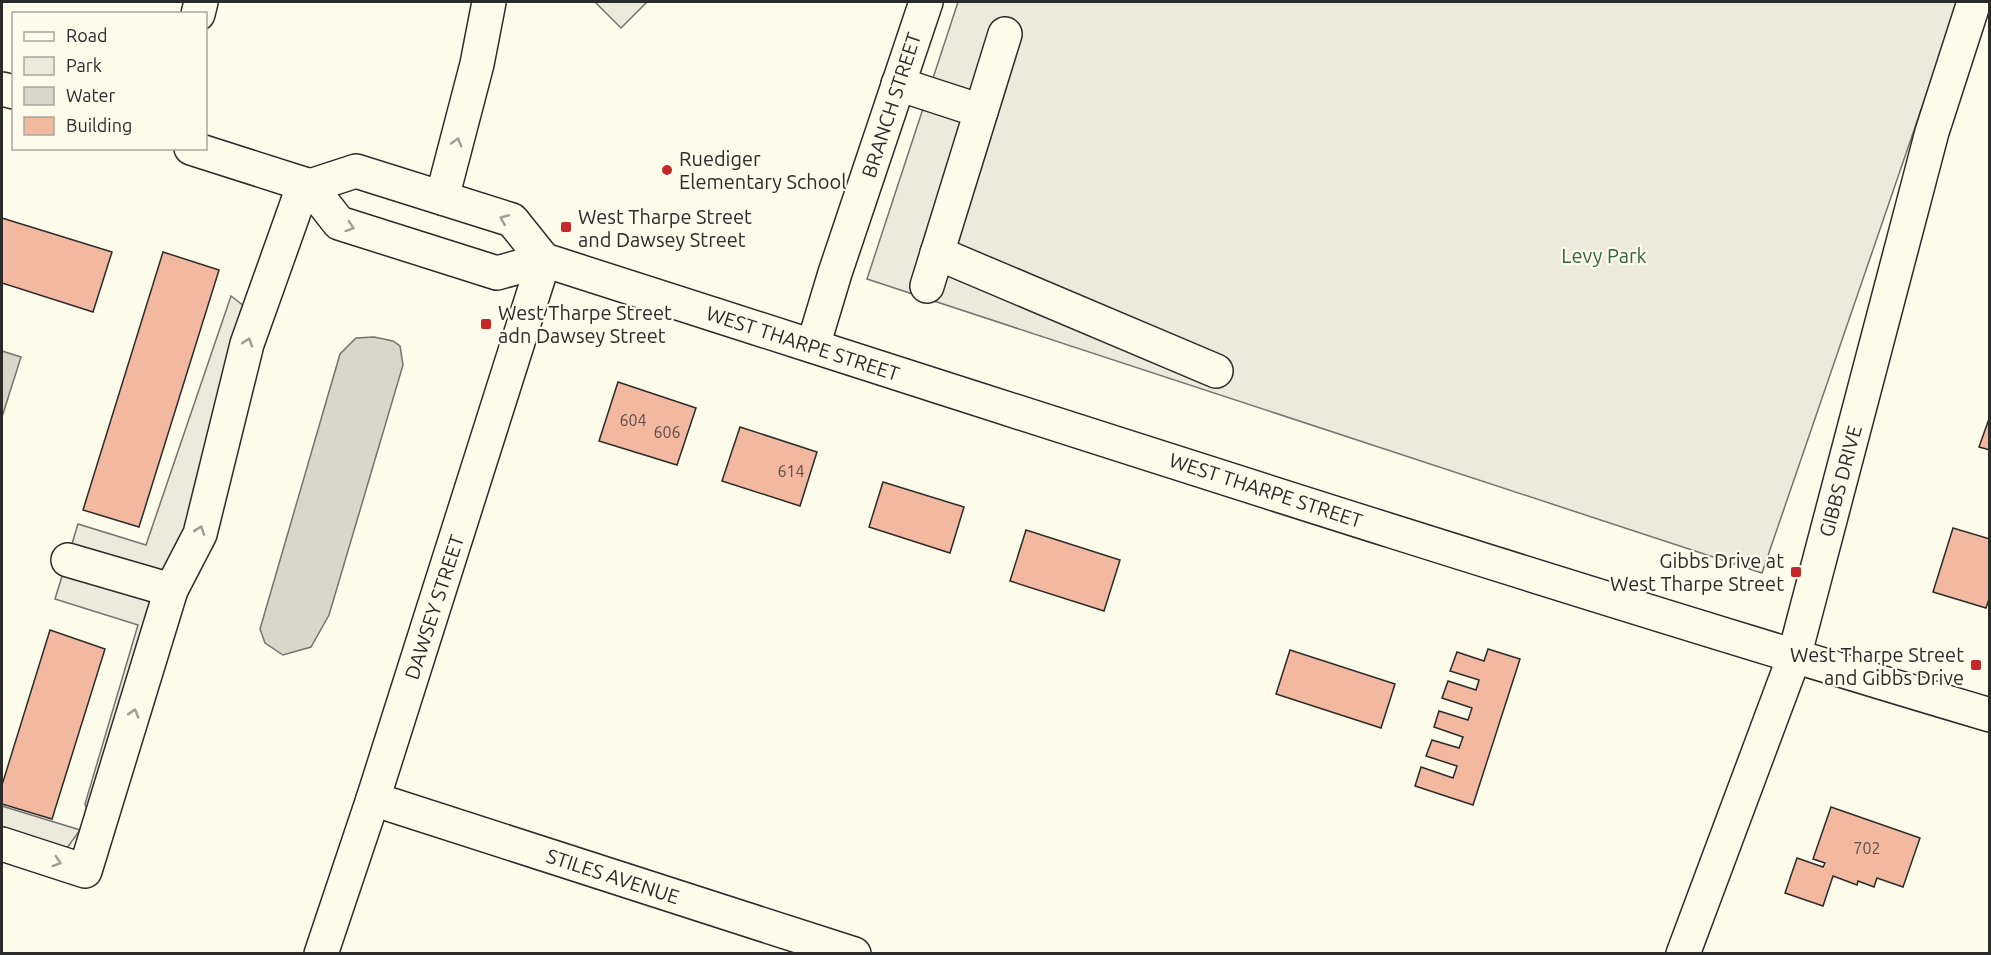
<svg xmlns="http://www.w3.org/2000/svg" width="1991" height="955" font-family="Ubuntu,sans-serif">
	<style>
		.green { fill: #ecebdb; stroke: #74746e; stroke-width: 1.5 }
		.parking { fill: #eceadb; stroke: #74746e; stroke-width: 1.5 }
		.water { fill: #d8d7c9; stroke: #74746e; stroke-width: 1.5 }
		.building { fill: #f2b8a0; stroke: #2b2b2b; stroke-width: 1.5 }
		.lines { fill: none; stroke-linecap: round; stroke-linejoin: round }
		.minor-casing { stroke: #2b2b2b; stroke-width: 36 }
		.major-casing { stroke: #2b2b2b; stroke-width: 36 }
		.minor { stroke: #fdfbea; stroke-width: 33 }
		.major { stroke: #fdfbea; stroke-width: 33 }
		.oneway { stroke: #9e9d94 }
		.poi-dot { fill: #c62828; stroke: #fdfbea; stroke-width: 2 }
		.labels { text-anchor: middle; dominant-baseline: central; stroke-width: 4.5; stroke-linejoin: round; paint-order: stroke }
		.number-label { font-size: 16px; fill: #5d4e48 }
		.street-label { font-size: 20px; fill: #2b2b2b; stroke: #fdfbea }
		.poi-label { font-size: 20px; fill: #2b2b2b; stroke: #fdfbea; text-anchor: start }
		.park-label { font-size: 20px; fill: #34623c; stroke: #fdfbea }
	</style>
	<rect width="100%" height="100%" fill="#fdfbea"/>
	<g class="green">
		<polygon points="595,2 647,2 621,28"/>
		<polygon points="958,2 1958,2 1762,573 867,279"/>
	</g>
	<g class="parking">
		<polygon points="231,296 257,316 96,838 85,804 138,625 55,599 78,524 146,545"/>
		<polygon points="2,806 80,830 57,862 2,844"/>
	</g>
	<g class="water">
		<polygon points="374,337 393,341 400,346 403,365 329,615 311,647 283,655 265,643 260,629 340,354 356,338"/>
		<polygon points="2,351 21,357 2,417"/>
	</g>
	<g class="building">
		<polygon points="2,218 112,252 93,312 2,283"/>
		<polygon points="163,252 219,270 139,527 83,510"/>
		<polygon points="618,382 696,408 677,465 599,441"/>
		<polygon points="1990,416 1990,450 1979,447"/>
		<polygon points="740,427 817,452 800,506 722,481"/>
		<polygon points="883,482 964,507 950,553 869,527"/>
		<polygon points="1953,528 1990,539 1990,596 1986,608 1933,592"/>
		<polygon points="1026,530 1120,560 1104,611 1010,581"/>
		<polygon points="50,630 105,649 52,819 2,804 2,785"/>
		<polygon points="1488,649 1520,659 1473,805 1415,786 1421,767 1453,778 1457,766 1426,756 1432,740 1459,748 1463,737 1434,727 1439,711 1468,720 1472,708 1442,698 1448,681 1476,690 1479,680 1450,671 1457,652 1484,661"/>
		<polygon points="1290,650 1395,684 1381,728 1276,694"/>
		<polygon points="1831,807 1920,838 1903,887 1877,878 1874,887 1858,881 1857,885 1833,876 1823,906 1785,893 1797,858 1823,867 1825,863 1813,859"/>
	</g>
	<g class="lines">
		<defs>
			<g id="minor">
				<polyline points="198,14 201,2"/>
				<polyline points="898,84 981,111"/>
				<polyline points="442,198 477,64 489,2"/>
				<polyline points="937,253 1216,371"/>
				<polyline points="927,286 1005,34"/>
				<polyline points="813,346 835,273 926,2"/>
				<polyline points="68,560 171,590"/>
				<polyline points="373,799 854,954"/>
				<polyline points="2,844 85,871 171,590 200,534 247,344 304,184"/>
				<polyline points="321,954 373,799 544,260"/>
				<polyline points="1683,954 1794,657 1932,132 1974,2"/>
			</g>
			<g id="major">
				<polyline points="2,89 14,92"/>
				<polyline points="191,148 310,186 339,223 497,273 544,260"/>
				<path d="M310,186L356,171L512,220L544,260C1025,414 1506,571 1990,715"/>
			</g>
		</defs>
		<use href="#minor" class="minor-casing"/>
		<use href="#major" class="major-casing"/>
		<use href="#minor" class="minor"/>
		<use href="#major" class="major"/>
	</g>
	<defs><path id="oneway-chevron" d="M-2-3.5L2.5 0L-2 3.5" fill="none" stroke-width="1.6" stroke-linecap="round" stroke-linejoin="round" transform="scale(1.5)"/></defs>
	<g class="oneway">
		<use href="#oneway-chevron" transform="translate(457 142) rotate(-75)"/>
		<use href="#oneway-chevron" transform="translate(504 219) rotate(-158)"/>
		<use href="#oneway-chevron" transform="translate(350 227) rotate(18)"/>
		<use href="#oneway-chevron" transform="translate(248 342) rotate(-72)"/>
		<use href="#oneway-chevron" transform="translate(200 530) rotate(-71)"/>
		<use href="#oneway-chevron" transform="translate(134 713) rotate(-73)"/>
		<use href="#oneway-chevron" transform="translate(57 862) rotate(18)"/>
	</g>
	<g class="poi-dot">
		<circle cx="667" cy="170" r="6"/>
		<rect x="560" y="221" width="12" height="12" rx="3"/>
		<rect x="480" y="318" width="12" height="12" rx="3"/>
		<rect x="1790" y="566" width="12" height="12" rx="3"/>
		<rect x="1970" y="659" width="12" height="12" rx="3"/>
	</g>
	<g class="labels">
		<g class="number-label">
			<text x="633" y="420">604</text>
			<text x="667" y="432">606</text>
			<text x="791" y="471">614</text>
			<text x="1867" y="848">702</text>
		</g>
		<g class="street-label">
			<text transform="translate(891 105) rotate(-72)">BRANCH STREET</text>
			<text transform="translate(803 343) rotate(18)">WEST THARPE STREET</text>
			<text transform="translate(1840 481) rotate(-75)">GIBBS DRIVE</text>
			<text transform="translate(1266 490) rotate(18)">WEST THARPE STREET</text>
			<text transform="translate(434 607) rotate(-72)">DAWSEY STREET</text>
			<text transform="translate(613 876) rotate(18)">STILES AVENUE</text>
		</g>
		<g class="poi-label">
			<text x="679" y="158">Ruediger<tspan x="679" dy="23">Elementary School</tspan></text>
			<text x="578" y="216">West Tharpe Street<tspan x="578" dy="23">and Dawsey Street</tspan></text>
			<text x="498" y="312">West Tharpe Street<tspan x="498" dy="23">adn Dawsey Street</tspan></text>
			<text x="1784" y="560" text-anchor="end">Gibbs Drive at<tspan x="1784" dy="23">West Tharpe Street</tspan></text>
			<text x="1964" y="654" text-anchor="end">West Tharpe Street<tspan x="1964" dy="23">and Gibbs Drive</tspan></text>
		</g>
		<g class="park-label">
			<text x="1604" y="255">Levy Park</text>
		</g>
	</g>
	<rect width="1991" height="955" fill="none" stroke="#2b2b2b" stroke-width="6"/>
	<rect x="12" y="12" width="195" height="138" fill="#fdfbea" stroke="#a9a89e" stroke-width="1.5"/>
	<rect x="24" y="32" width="30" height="9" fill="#fdfbea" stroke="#a9a89e" stroke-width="1.5"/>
	<text x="66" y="42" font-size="18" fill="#2b2b2b">Road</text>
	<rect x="24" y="57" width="30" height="18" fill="#ecebdb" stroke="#a9a89e" stroke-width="1.5"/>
	<text x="66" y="72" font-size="18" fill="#2b2b2b">Park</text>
	<rect x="24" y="87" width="30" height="18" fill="#d8d7c9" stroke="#a9a89e" stroke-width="1.5"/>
	<text x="66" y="102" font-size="18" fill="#2b2b2b">Water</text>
	<rect x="24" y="117" width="30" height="18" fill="#f2b8a0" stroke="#a9a89e" stroke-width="1.5"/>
	<text x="66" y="132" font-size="18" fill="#2b2b2b">Building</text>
</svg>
